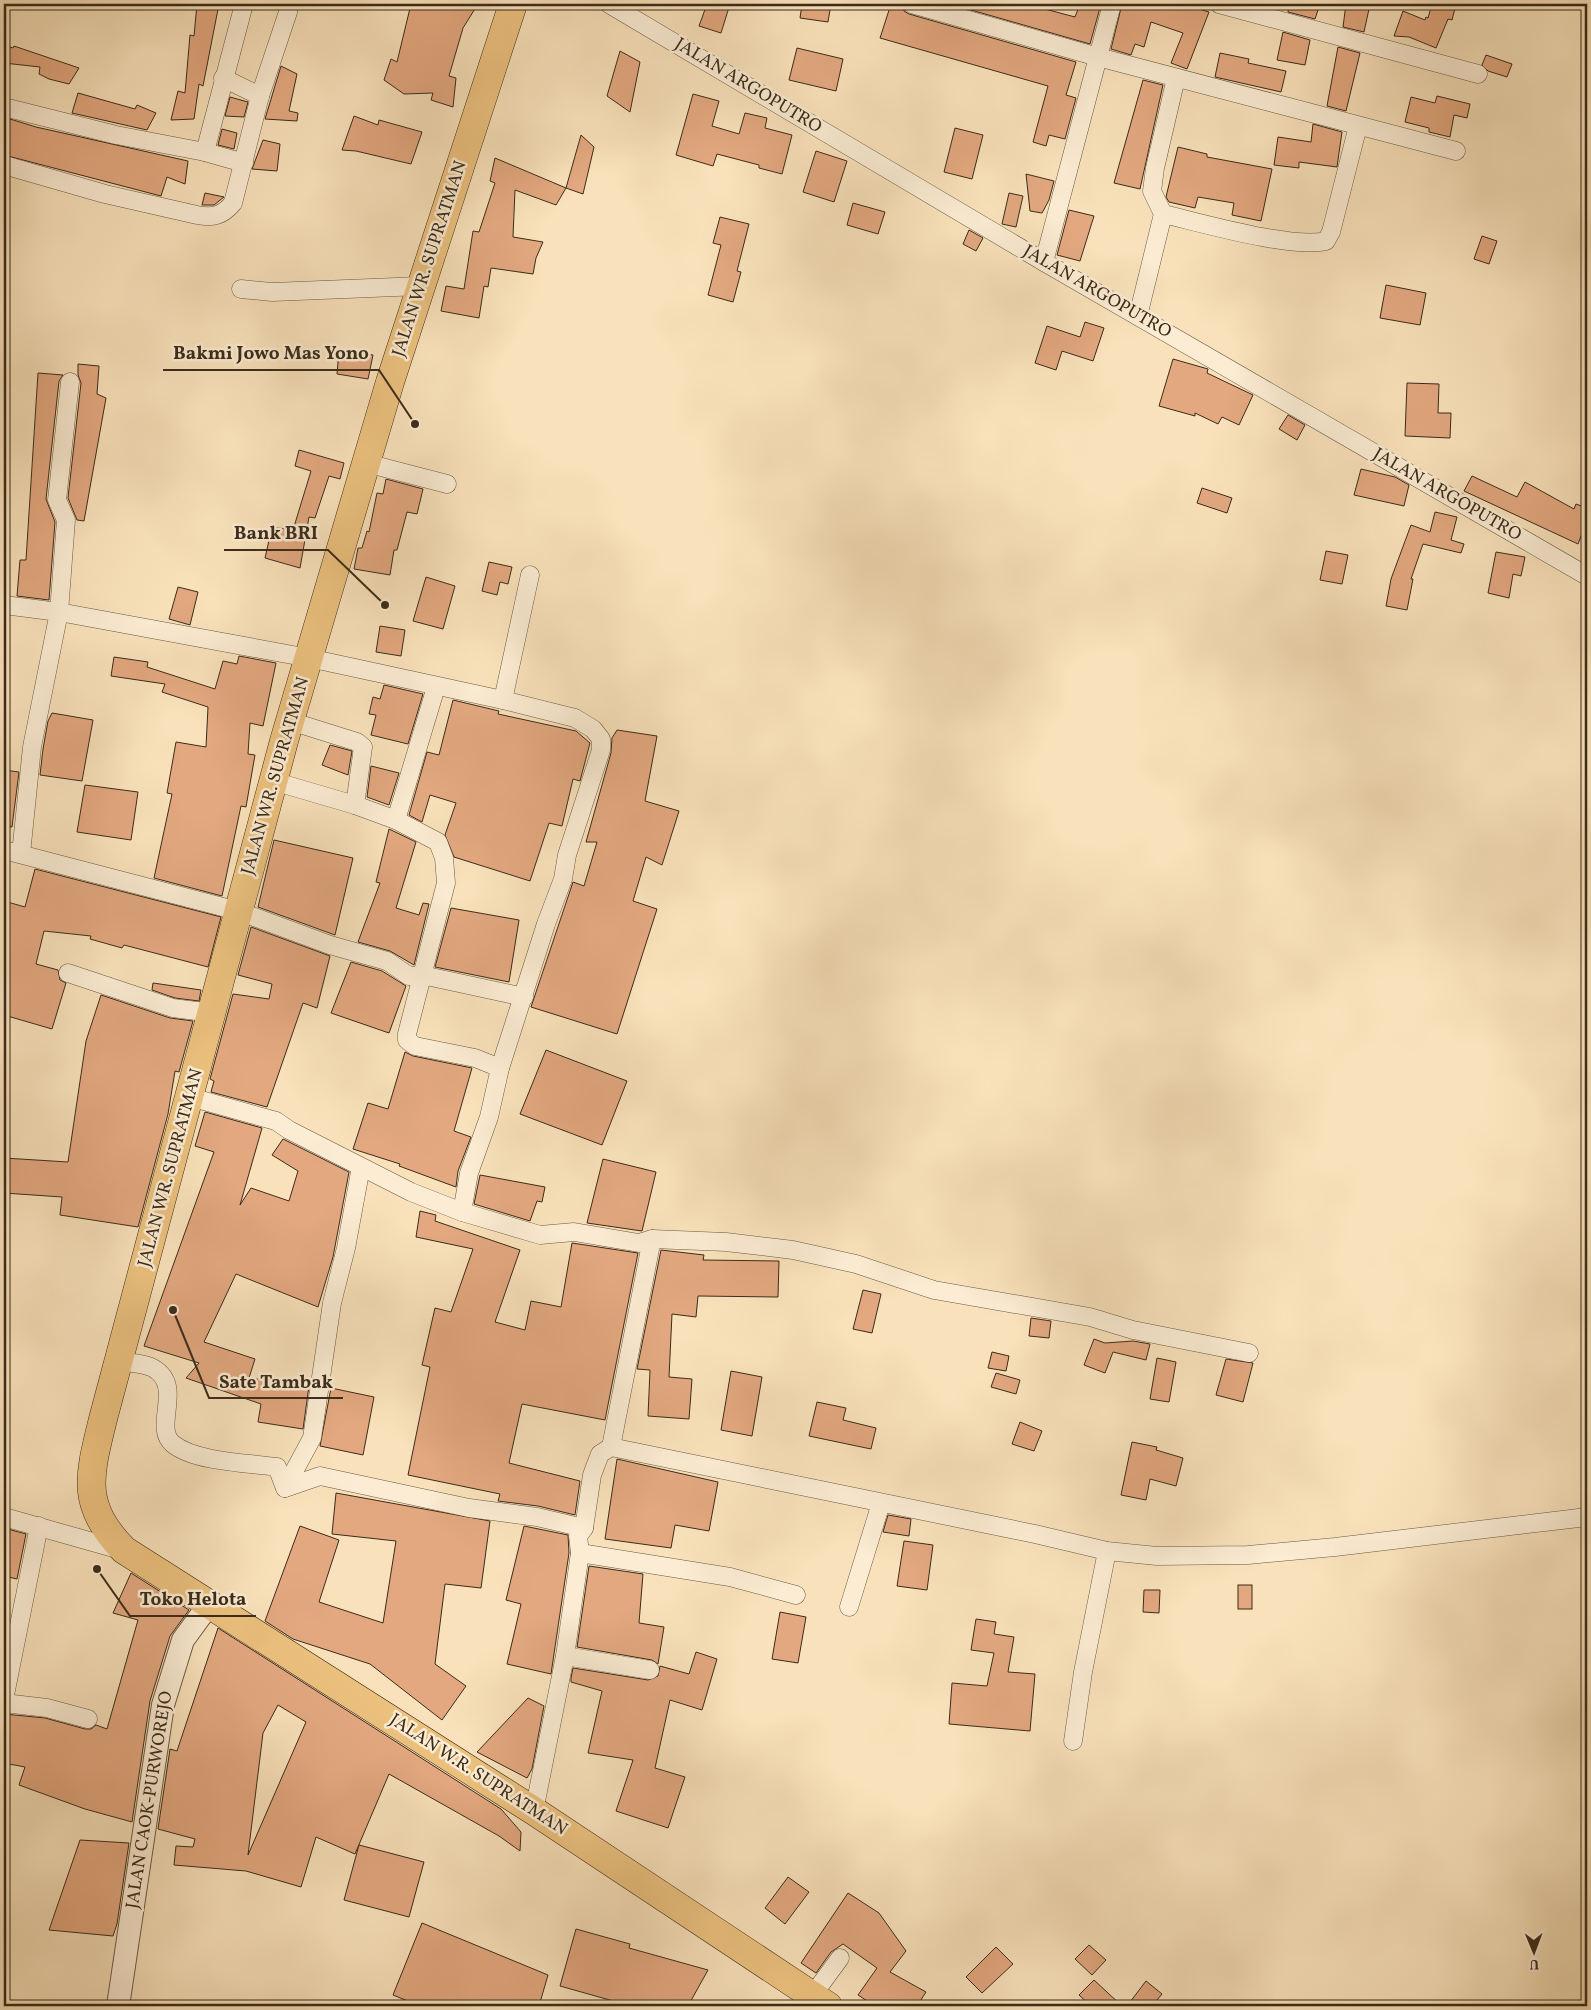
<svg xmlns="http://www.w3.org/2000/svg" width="1591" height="2010" font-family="Vollkorn,serif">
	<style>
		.building { fill: #e3a880; stroke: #3b2b1a; fill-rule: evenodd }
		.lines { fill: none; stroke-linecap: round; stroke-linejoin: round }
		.minor-casing { stroke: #6a5942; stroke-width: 19 }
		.tertiary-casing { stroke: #6a5942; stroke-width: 24 }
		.primary-casing { stroke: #3b2b1a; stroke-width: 29 }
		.minor { stroke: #fbecd3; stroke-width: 18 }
		.tertiary { stroke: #fbecd3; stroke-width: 22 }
		.primary { stroke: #ecc17e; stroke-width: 28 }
		.labels { text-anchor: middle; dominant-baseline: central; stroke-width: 5; stroke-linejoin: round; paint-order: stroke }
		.street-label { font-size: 18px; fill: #3b2b1a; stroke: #fbecd3 }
		.leader { fill: none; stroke: #3b2b1a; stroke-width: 2 }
		.callout-dot { fill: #3b2b1a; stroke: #fbecd3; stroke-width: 2 }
		.callout-label { font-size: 19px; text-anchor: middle; font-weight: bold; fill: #3b2b1a; stroke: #fbecd3; stroke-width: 5; stroke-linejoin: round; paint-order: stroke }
	</style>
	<rect width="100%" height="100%" fill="#f9e2bb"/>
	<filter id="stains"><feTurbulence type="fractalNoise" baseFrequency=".004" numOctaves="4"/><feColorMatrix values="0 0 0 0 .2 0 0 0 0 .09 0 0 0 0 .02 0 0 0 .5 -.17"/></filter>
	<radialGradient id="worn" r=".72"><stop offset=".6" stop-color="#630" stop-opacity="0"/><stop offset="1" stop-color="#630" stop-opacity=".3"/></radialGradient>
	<g class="building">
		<polygon points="197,4 219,4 203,86 199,84 194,119 171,120 178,91 185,93 190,35 194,36"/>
		<polygon points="411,4 478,4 463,28 449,76 456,78 453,107 431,100 433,93 404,94 384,80 391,59 397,62"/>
		<polygon points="707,4 730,4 721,33 699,26"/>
		<polygon points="802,4 831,4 828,22 800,18"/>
		<polygon points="891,4 902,4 904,11 909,14 1076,62 1066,95 1076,98 1065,139 1049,135 1046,146 1033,142 1048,86 880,38"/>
		<polygon points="950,4 1047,4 1045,9 1075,17 1080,4 1101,4 1090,44"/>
		<polygon points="1122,4 1183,4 1209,12 1187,69 1171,63 1183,33 1151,22 1144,47 1135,44 1131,55 1111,49"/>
		<polygon points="1289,4 1320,4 1315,19 1288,12"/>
		<polygon points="1346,4 1369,9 1364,32 1343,27"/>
		<polygon points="1432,4 1456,4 1452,20 1448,19 1436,48 1409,37 1394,36 1403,11 1425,20 1426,17 1428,18"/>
		<polygon points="1283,32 1310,40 1305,65 1277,60"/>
		<polygon points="4,45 13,48 14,46 79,68 69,84 49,79 39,74 40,67 4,63"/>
		<polygon points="1338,47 1360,53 1346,111 1327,106"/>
		<polygon points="797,48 843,59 836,91 789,80"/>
		<polygon points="620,51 640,62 630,112 607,96"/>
		<polygon points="1220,53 1249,59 1248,63 1286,71 1281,92 1215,77"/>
		<polygon points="1486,55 1512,64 1507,77 1488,71 1482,65"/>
		<polygon points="281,66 297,74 289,111 298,113 297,121 265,119"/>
		<polygon points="1143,80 1163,85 1140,189 1114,183"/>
		<polygon points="78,93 135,109 137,105 156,113 147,130 72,113"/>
		<polygon points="693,94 719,101 712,126 739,134 745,113 767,118 765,128 792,135 782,174 759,168 759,165 717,154 713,166 676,155"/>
		<polygon points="1437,96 1470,104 1467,118 1454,115 1450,137 1429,132 1429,128 1405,122 1411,97 1435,103"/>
		<polygon points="230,97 248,102 244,117 225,116"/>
		<polygon points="354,116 378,125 379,120 422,132 411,164 356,151 342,150"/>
		<polygon points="10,119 36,127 188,161 185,184 167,177 161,196 4,155 4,132"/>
		<polygon points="1313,124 1342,132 1337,167 1299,162 1299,168 1274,165 1278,137 1311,142"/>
		<polygon points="955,128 983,135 972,179 944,172"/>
		<polygon points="222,129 237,133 234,149 218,145"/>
		<polygon points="581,135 594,147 583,194 566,188"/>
		<polygon points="263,140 280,144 277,171 252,169"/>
		<polygon points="1178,147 1207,154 1207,157 1272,169 1261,221 1232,215 1234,203 1198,197 1195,208 1169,202 1166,197"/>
		<polygon points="816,151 847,161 834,202 803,192"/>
		<polygon points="495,158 566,188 556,205 515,190 513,237 543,242 536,258 533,274 491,268 488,287 484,286 479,318 441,311 446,286 464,289 473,231 479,232 495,183 490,181"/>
		<polygon points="1026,174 1054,181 1049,200 1042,213 1030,211"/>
		<polygon points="205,193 224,197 214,205 202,205"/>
		<polygon points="1009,193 1023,196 1016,227 1002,224"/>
		<polygon points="853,203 885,212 878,234 847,225"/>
		<polygon points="1069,210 1094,216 1080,261 1057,255"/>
		<polygon points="720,217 749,224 737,271 741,272 733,302 708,295 721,245 713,243"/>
		<polygon points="969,230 983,238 976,251 963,244"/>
		<polygon points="1482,236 1497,241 1489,264 1474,259"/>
		<polygon points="1386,285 1426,293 1420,325 1380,318"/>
		<polygon points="1085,322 1104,328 1093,361 1062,351 1056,370 1035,363 1047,326 1080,337"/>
		<polygon points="339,350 373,355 368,379 337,374"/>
		<polygon points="1173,359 1208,369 1207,373 1253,395 1239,425 1222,417 1218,424 1195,413 1195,416 1159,406"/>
		<polygon points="78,364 99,366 97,394 106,398 84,521 77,520 68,498 81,383 78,375"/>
		<polygon points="38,373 63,375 59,381 46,499 55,522 49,600 17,596 20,560 26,560"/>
		<polygon points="1407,383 1439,384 1438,413 1451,413 1450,438 1405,436"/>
		<polygon points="1288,415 1305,425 1297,440 1279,429"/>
		<polygon points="299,450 344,463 340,479 329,476 315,518 309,517 300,568 265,558 272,527 293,530 311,471 295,466"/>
		<polygon points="1361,469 1395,477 1409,485 1404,506 1354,495"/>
		<polygon points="1472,476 1517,497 1525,482 1574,509 1576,504 1587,508 1587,520 1578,544 1464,491"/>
		<polygon points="386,479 423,489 417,514 407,512 397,550 394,550 390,575 354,569 358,548 362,548 367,531 369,532 377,493 383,494"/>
		<polygon points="1202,488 1232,498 1227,513 1197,503"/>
		<polygon points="1435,512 1457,517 1451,540 1464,544 1461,553 1423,544 1411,579 1413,579 1407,610 1386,606 1391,579 1411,525 1430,532"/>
		<polygon points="1326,551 1348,555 1342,584 1320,580"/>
		<polygon points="1496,552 1525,557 1521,576 1513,574 1509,598 1488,593"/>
		<polygon points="489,562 512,567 508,584 500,582 497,595 482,591"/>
		<polygon points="426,577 455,586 443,629 413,621"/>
		<polygon points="178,587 198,592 190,625 169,619"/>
		<polygon points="380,626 405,630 401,656 376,652"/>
		<polygon points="239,656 276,663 263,726 250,723 248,754 255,755 246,807 241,806 222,896 154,878 172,794 167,793 176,742 206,747 208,707 162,692 165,684 111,676 114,657 148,662 147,667 215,689 223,661 237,664"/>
		<polygon points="384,685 423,694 408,744 371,735 376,715 369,714 373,697 380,699"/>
		<polygon points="453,700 499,711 498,714 576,731 590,743 580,781 573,779 562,826 549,823 530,881 454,857 445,835 456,803 430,795 422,822 409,815 427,752 439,755"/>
		<polygon points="52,713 93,720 82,781 40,775 43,749 48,721"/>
		<polygon points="617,730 657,736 645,801 679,811 662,865 646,857 633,901 657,909 617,1034 531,1007 573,882 584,886 597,842 586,842 611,753 612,738"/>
		<polygon points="330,745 352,751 348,775 322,765"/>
		<polygon points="371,766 399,773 389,805 367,797"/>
		<polygon points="4,770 19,772 12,827 4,826"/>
		<polygon points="85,785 138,792 131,840 77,832"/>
		<polygon points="389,829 416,842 396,908 419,915 423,903 429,904 414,965 390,951 358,942 380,883 376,882"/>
		<polygon points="274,840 353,858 335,935 258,907"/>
		<polygon points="35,869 221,917 208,967 124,945 122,948 90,939 91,936 44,931 36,964 58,970 60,980 66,983 52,1029 4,1015 4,901 25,907"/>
		<polygon points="451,908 519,920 509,982 435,967"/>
		<polygon points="251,927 330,956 317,1008 303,1003 267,1107 211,1092 214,1081 210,1079 233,994 269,999 272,984 238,975"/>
		<polygon points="351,962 382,971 406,986 389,1033 331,1013"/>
		<polygon points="153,983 201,990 199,1001 175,998 152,990"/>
		<polygon points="101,995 170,1018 193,1021 179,1072 175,1071 168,1114 138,1227 60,1215 62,1197 4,1193 4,1158 68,1162 86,1041"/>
		<polygon points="546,1050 627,1081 602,1145 520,1114"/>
		<polygon points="405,1052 413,1056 472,1068 454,1131 471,1137 458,1171 456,1187 399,1166 400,1164 353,1149 368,1103 388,1109"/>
		<polygon points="205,1112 262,1128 240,1205 251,1188 289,1201 298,1171 272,1155 283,1139 349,1172 333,1257 318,1307 236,1274 204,1342 255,1359 249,1378 309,1386 303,1429 258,1422 261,1404 186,1378 199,1363 144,1346 214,1152 195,1146"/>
		<polygon points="603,1159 656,1172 642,1231 587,1223"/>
		<polygon points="480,1175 545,1187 542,1202 537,1201 530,1221 474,1204"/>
		<polygon points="420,1211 436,1215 435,1221 520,1250 495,1322 525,1330 531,1301 561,1307 572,1243 638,1253 605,1420 522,1404 509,1463 580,1481 575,1515 538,1506 498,1501 500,1494 408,1475 430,1367 422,1365 435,1308 451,1312 473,1249 416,1237"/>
		<polygon points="661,1250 704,1255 703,1260 779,1261 778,1297 698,1296 696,1317 672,1314 669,1377 692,1379 689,1419 648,1416 650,1370 637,1369"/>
		<polygon points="863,1290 881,1294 872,1333 853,1329"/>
		<polygon points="1031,1318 1051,1321 1049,1338 1029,1336"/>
		<polygon points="1094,1339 1105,1343 1133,1341 1150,1344 1146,1360 1113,1352 1105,1373 1084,1365"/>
		<polygon points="992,1352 1009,1356 1006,1371 988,1368"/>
		<polygon points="1157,1358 1176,1362 1169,1402 1150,1399"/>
		<polygon points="1226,1359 1253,1363 1243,1402 1216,1395"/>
		<polygon points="731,1371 762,1377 752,1436 721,1430"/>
		<polygon points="996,1373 1020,1380 1016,1394 991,1387"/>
		<polygon points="331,1388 374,1397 363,1455 320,1446"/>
		<polygon points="817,1402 846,1408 843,1420 876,1428 871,1449 809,1436"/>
		<polygon points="1020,1422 1042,1431 1034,1451 1012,1444"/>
		<polygon points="1132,1442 1157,1447 1156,1450 1183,1458 1176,1486 1150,1479 1146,1500 1121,1495"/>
		<polygon points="617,1459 718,1482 709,1531 675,1525 671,1548 605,1539"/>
		<polygon points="336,1493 490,1521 481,1588 445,1584 435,1664 466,1686 442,1720 370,1664 293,1639 265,1621 300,1526 339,1540 319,1602 383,1623 396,1541 332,1534"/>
		<polygon points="888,1515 911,1519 909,1536 883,1532"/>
		<polygon points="524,1526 568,1535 569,1553 551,1674 507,1664 521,1604 506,1600"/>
		<polygon points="4,1528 26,1534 17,1579 4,1576"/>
		<polygon points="904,1541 933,1545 927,1590 897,1586"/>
		<polygon points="589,1566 643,1574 639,1623 664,1627 658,1664 652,1660 577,1647"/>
		<polygon points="131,1573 189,1610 170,1636 150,1701 132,1822 85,1809 19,1785 25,1767 4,1763 4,1714 45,1718 85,1729 91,1729 96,1725 107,1729 138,1620 113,1613"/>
		<rect x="1238" y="1585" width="14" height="24"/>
		<polygon points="1144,1590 1160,1590 1159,1613 1143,1612"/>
		<polygon points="780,1612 806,1617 798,1663 772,1659"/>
		<polygon points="976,1619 996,1622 994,1634 1014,1637 1008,1672 1035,1674 1030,1731 949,1724 952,1683 987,1686 994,1653 971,1650"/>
		<path d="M218,1628L501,1809L521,1832L520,1851L499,1836L389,1774L355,1854L316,1837L301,1887L246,1871L174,1865L176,1846L193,1847L195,1839L158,1829L170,1749L177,1751ZM278,1705L306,1722L248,1855L263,1733Z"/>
		<polygon points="696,1652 717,1659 702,1710 670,1700 655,1768 685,1777 668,1828 616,1811 633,1760 588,1753 602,1691 571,1682 571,1678 573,1668 648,1680 658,1676 660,1666 689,1674"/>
		<polygon points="528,1698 544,1706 532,1769 527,1778 477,1752"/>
		<polygon points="80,1840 129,1843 117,1924 113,1936 49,1930"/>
		<polygon points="359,1845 424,1862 409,1917 344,1900"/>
		<polygon points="788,1877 809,1892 785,1924 765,1908"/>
		<polygon points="848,1893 879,1913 906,1951 890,1972 926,1992 917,2006 875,2006 858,1995 877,1968 843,1944 831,1952 816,1973 801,1963"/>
		<polygon points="422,1923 548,1975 539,2006 420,2006 393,1995"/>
		<polygon points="576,1929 630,1944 629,1948 708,1970 688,2006 631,2006 560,1986"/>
		<polygon points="1089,1945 1106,1960 1092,1975 1075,1959"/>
		<polygon points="996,1947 1013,1964 982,1993 966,1977"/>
		<polygon points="1094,1980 1122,2006 1091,2006 1079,1995"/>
		<polygon points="1146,1981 1162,1994 1152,2006 1127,2006"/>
	</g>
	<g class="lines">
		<defs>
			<g id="minor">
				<polyline points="609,4 1044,262 1587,576"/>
				<polyline points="912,4 1098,57 1044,262"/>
				<polyline points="1112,4 1098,57 1456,151"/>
				<polyline points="1219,4 1478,74"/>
				<polyline points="223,78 260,96"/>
				<polyline points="4,107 116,135 205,152 244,163"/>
				<polyline points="205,152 244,4"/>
				<path d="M4,165L105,194L197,215C213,218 222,216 233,203L260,96L288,12L289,4"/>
				<path d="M1163,214C1202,223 1291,249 1326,241L1331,232L1358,126"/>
				<polyline points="241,289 272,292 421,286"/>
				<polyline points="1138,316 1163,214 1152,191 1155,168 1176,78"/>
				<polyline points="366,463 447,484"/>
				<polyline points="4,605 59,612 309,658 503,700 575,718 593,729 601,739 601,750 567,855 563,879 546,924 500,1068 489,1117 469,1173 462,1212"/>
				<polyline points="503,700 530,575"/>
				<polyline points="290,721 357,742 363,747 355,805"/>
				<polyline points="273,781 355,805 396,820 438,842 444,858 446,883 407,1034 407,1040 415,1046 475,1058 500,1068"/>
				<polyline points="396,820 436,687"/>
				<polyline points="4,850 238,911 330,945 387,961 409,976 422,975 524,997"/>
				<polyline points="21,854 32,747 59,612 66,520 57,500 70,382"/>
				<polyline points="68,973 173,1008 212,1013"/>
				<polyline points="190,1097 276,1121 289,1130 411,1192 462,1212 540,1235 574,1232 639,1243 652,1239 726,1242 793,1250 856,1264 934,1290 1090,1317 1133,1330 1249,1353"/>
				<path d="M119,1361C129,1363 144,1363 153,1368C185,1386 152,1427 173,1444C195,1462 249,1463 277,1467L285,1488L320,1476L469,1508L537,1517L584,1528"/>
				<polyline points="611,1447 652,1239"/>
				<polyline points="285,1488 312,1438 332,1303 346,1248 361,1167"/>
				<polyline points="4,1517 121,1550"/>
				<polyline points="580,1553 730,1577 796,1595"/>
				<polyline points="849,1607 881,1503"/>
				<polyline points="565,1656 650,1670"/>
				<polyline points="4,1700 39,1526"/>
				<polyline points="4,1703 47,1708 88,1719"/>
				<polyline points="1073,1741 1083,1672 1107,1551"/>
				<polyline points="534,1811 565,1656 580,1553 578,1536 584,1528 592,1475 600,1454 611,1447 1035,1534 1107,1551 1157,1556 1248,1555 1335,1547 1587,1517"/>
				<polyline points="812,1996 840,1958"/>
			</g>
			<polyline id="tertiary" points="118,2006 163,1705 183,1640 210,1603"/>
			<path id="primary" d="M513,4L390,382L284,741L103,1419C89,1476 80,1505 124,1550L534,1811L828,2006"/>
		</defs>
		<use href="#minor" class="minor-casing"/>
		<use href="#tertiary" class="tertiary-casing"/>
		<use href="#primary" class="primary-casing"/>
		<use href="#minor" class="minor"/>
		<use href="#tertiary" class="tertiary"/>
		<use href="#primary" class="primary"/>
	</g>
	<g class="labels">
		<g class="street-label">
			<text transform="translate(748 86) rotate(31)">JALAN ARGOPUTRO</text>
			<text transform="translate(430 259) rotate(-72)">JALAN WR. SUPRATMAN</text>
			<text transform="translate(1097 292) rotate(30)">JALAN ARGOPUTRO</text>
			<text transform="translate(1447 495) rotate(30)">JALAN ARGOPUTRO</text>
			<text transform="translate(276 776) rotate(-74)">JALAN WR. SUPRATMAN</text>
			<text transform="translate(171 1168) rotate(-75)">JALAN WR. SUPRATMAN</text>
			<text transform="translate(478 1775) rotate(33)">JALAN W.R. SUPRATMAN</text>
			<text transform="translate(150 1800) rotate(-81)">JALAN CAOK-PURWOREJO</text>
		</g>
	</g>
	<path class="leader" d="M415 424L379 370H163M385 605L328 550H224M173 1310L209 1398H343M97 1569L130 1616H256"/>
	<g class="callout-dot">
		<circle cx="415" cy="424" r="5"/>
		<circle cx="385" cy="605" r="5"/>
		<circle cx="173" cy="1310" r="5"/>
		<circle cx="97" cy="1569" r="5"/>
	</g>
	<g class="callout-label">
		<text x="271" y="359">Bakmi Jowo Mas Yono</text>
		<text x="276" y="539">Bank BRI</text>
		<text x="276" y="1388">Sate Tambak</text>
		<text x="193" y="1605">Toko Helota</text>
	</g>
	<rect width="1591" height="2010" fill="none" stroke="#f9e2bb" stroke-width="20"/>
	<rect x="5" y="5" width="1581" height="2000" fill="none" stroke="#3b2b1a" stroke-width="2.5"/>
	<rect x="10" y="10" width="1571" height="1990" fill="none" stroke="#3b2b1a"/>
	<g transform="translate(1534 1952) rotate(179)" stroke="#fbecd3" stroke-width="4" paint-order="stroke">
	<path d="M0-4L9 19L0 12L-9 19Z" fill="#3b2b1a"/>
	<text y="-8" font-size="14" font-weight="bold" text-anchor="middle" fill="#3b2b1a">U</text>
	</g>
	<rect width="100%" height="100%" filter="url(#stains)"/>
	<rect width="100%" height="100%" fill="url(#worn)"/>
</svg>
